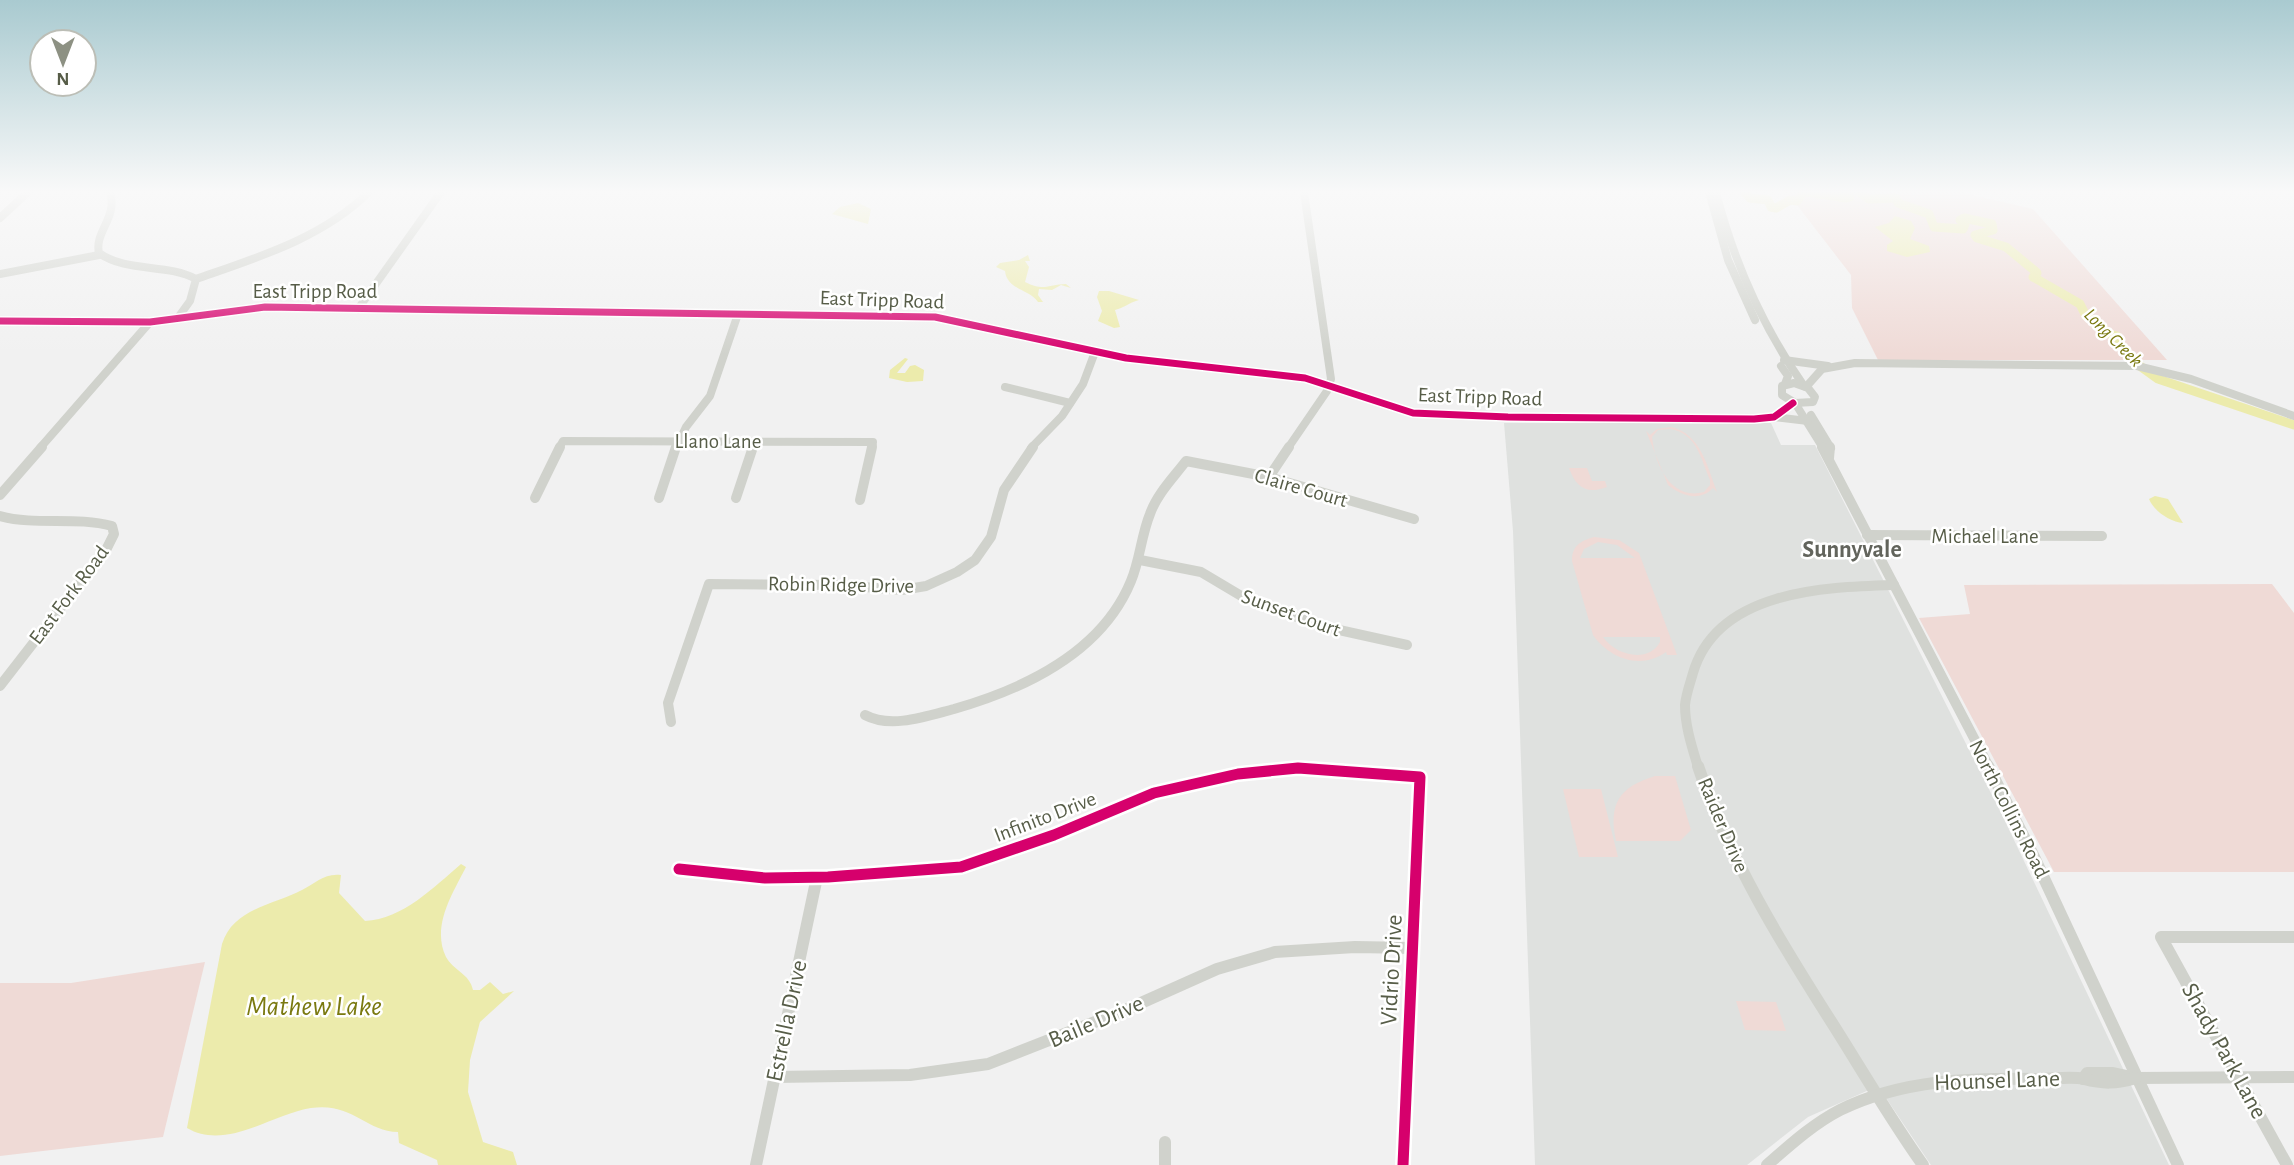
<svg xmlns="http://www.w3.org/2000/svg" width="2294" height="1165" font-family="'Alegreya Sans',sans-serif">
	<style>
		.education { fill: #dfe1df }
		.green { fill: #efdad6; fill-rule: evenodd }
		.water { fill: #ecebac }
		.lines { fill: none; stroke-linecap: round; stroke-linejoin: round }
		.river { stroke: #ecebac; stroke-width: 9 }
		.minor-far2 { stroke: #d0d2cc; stroke-width: 8 }
		.minor-far1 { stroke: #d0d2cc; stroke-width: 10 }
		.minor { stroke: #d0d2cc; stroke-width: 12 }
		.cycleway-far1-casing { stroke: #fff; stroke-width: 10 }
		.cycleway-casing { stroke: #fff; stroke-width: 16 }
		.cycleway-far1 { stroke: #d6006c; stroke-width: 7 }
		.cycleway { stroke: #d6006c; stroke-width: 11 }
		.labels { text-anchor: middle; dominant-baseline: central; stroke-width: 5; stroke-linejoin: round; paint-order: stroke }
		.far-water-label { font-size: 19px; font-style: italic; fill: #7a7910; stroke: #fff }
		.street-label { font-size: 21px; fill: #575d48; stroke: #fff }
		.quarter-label { font-size: 24px; font-weight: bold; fill: #62645c; stroke: #fff }
		.near-street-label { font-size: 24px; fill: #575d48; stroke: #fff }
		.near-water-label { font-size: 28px; font-style: italic; fill: #7a7910; stroke: #fff }
	</style>
	<rect width="100%" height="100%" fill="#f1f1f1"/>
	<polygon class="education" points="1504,423 1771,423 1781,445 1815,445 2004,819 2169,1165 1931,1165 1878,1086 1808,1117 1747,1165 1535,1165 1513,531"/>
	<g class="green">
		<polygon points="1787,192 1959,192 2033,209 2167,360 1878,360 1852,308 1851,275"/>
		<path d="M1671,427C1701,434 1707,466 1717,492L1713,488C1700,502 1681,496 1668,485L1646,431L1650,435L1657,429ZM1671,429C1697,434 1701,459 1710,480V485L1704,492C1671,501 1655,465 1652,437L1658,430Z"/>
		<path d="M1569,468H1587L1592,481H1605L1607,487C1586,495 1576,487 1569,468Z"/>
		<path d="M1594,537L1619,540L1639,553L1677,655H1667L1666,652C1641,670 1610,659 1593,635L1572,561C1572,546 1580,541 1594,537ZM1598,542L1617,545L1635,558H1580L1584,549ZM1603,637H1660V642C1648,664 1615,655 1603,637Z"/>
		<polygon points="2272,584 2294,613 2294,872 2054,872 1919,618 1970,614 1964,585"/>
		<path d="M1655,776H1675L1691,830L1680,841H1616C1608,804 1619,787 1655,776Z"/>
		<polygon points="1563,789 1601,789 1618,857 1579,857"/>
		<polygon points="205,962 163,1137 0,1156 0,983 71,983"/>
		<polygon points="1736,1001 1776,1002 1786,1031 1745,1030"/>
	</g>
	<g class="water">
		<polygon points="858,203 871,209 868,224 832,214 840,207"/>
		<polygon points="1895,216 1911,221 1915,228 1910,239 1929,246 1930,252 1907,257 1887,251 1887,245 1893,241 1875,227 1889,223"/>
		<path d="M1028,255L1030,261H1025L1029,267L1025,282C1045,292 1049,284 1066,284L1071,288L1061,285L1052,290L1039,289L1038,295L1043,302H1038C1030,289 1007,290 1005,271L996,267L1000,263L1019,260Z"/>
		<path d="M1099,291H1109L1139,300C1128,303 1124,308 1115,310L1120,327L1114,328L1098,321L1102,311L1097,297Z"/>
		<polygon points="905,358 908,359 897,373 905,373 910,366 915,365 924,370 923,381 907,382 889,378 890,370"/>
		<path d="M2155,496L2168,499L2183,523C2170,522 2154,511 2149,499Z"/>
		<path d="M461,864L466,867C453,893 431,926 446,957C453,970 470,974 473,990H480L490,982L503,994L514,991L480,1022L470,1060L468,1092L483,1142L513,1152L517,1165H438L437,1160L399,1143L398,1132C365,1131 352,1102 311,1108C272,1114 226,1151 187,1128L222,944C233,908 274,905 302,890C316,883 324,873 341,875L339,893L365,921C403,919 434,887 461,864Z"/>
	</g>
	<g class="lines">
		<g class="river">
			<polyline points="1744,192 1750,198 1768,200 1771,207 1776,208 1790,200 1797,201 1804,192"/>
			<polyline points="1806,192 1846,198 1850,197 1849,192"/>
			<polyline points="1859,192 1869,199 1896,198 1898,203 1929,214 1934,227 1963,229 1965,224 1960,220 1964,218 1992,224 1993,230 1975,235 1977,238 2006,247 2035,271 2037,273 2033,277 2080,304 2086,316 2103,327 2105,333 2117,336 2117,342 2133,361 2158,379 2294,425"/>
		</g>
		<g class="minor-far2">
			<path d="M110,192C118,218 94,232 99,253C127,273 167,263 196,279L190,301L177,319"/>
			<polyline points="1709,192 1728,260 1755,320"/>
			<path d="M1716,192C1734,263 1762,326 1804,386"/>
			<polyline points="0,218 28,192"/>
			<polyline points="0,274 99,255"/>
			<path d="M196,279C256,258 323,238 369,192"/>
			<polyline points="358,309 441,192"/>
			<polyline points="0,321 150,322 265,307 935,317 1126,358 1305,378 1413,413 1508,417 1754,419 1774,417 1793,403"/>
			<polyline points="1784,360 1828,366"/>
			<polyline points="1781,366 1788,376 1785,384"/>
			<polygon points="1794,383 1808,388 1815,397 1813,402 1795,403 1782,395 1782,386"/>
			<polyline points="1005,387 1070,403"/>
			<polyline points="1806,387 1822,369 1855,363 2137,366 2191,379 2294,416"/>
			<polyline points="1795,403 1823,448"/>
			<polyline points="1811,415 1831,448"/>
			<polyline points="1774,417 1808,421"/>
			<polyline points="40,448 150,322"/>
			<polyline points="559,448 563,441 873,442 872,448"/>
			<polyline points="676,448 686,427 710,396 738,314"/>
			<polyline points="753,448 755,442"/>
			<polyline points="1031,448 1062,416 1083,384 1095,352"/>
			<polyline points="1288,448 1327,391 1331,379 1304,192"/>
		</g>
		<g class="minor-far1">
			<polyline points="1822,447 1989,767"/>
			<polyline points="1829,458 1830,447"/>
			<polyline points="1269,477 1289,447"/>
			<polyline points="0,495 42,447"/>
			<polyline points="535,498 560,447"/>
			<polyline points="659,498 676,447"/>
			<polyline points="736,498 753,447"/>
			<polyline points="860,500 872,447"/>
			<path d="M0,516C37,526 75,516 112,526L114,534L107,548L0,686"/>
			<polyline points="1867,535 2102,536"/>
			<polyline points="1140,560 1201,572 1243,597 1321,626 1407,645"/>
			<path d="M865,715C891,729 927,716 954,709C1024,689 1102,652 1131,581C1140,560 1141,536 1150,514C1157,494 1173,478 1186,461L1269,477L1414,519"/>
			<polyline points="671,722 668,703 709,584 839,585 902,590 926,586 957,572 975,560 991,537 1004,490 1033,447"/>
			<path d="M1698,767C1692,747 1685,726 1685,705C1686,694 1690,684 1693,673C1717,591 1823,587 1894,585"/>
		</g>
		<g class="minor">
			<path d="M1698,766C1729,859 1781,943 1834,1026C1863,1072 1891,1120 1923,1165"/>
			<polyline points="1988,766 2035,859 2178,1165"/>
			<polyline points="679,869 765,878 828,877 961,867 1054,835 1154,793 1238,774 1298,768 1420,777 1403,1165"/>
			<polyline points="775,1077 910,1075 988,1064 1123,1011 1217,969 1275,952 1355,947 1412,948"/>
			<polyline points="2083,1079 2087,1073 2113,1073 2136,1078 2294,1077"/>
			<polyline points="1165,1142 1165,1165"/>
			<polyline points="756,1165 817,877"/>
			<path d="M1767,1165C1790,1145 1813,1124 1840,1110C1903,1079 1972,1078 2040,1079C2054,1079 2071,1076 2084,1079C2103,1084 2116,1084 2136,1078"/>
			<polyline points="2287,1165 2161,937 2294,937"/>
		</g>
		<defs>
			<polyline id="cycleway-far1" points="0,321 150,322 265,307 935,317 1126,358 1305,378 1413,413 1508,417 1754,419 1774,417 1793,403"/>
			<polyline id="cycleway" points="679,869 765,878 828,877 961,867 1054,835 1154,793 1238,774 1298,768 1420,777 1403,1165"/>
		</defs>
		<use href="#cycleway-far1" class="cycleway-far1-casing"/>
		<use href="#cycleway" class="cycleway-casing"/>
		<use href="#cycleway-far1" class="cycleway-far1"/>
		<use href="#cycleway" class="cycleway"/>
	</g>
	<linearGradient id="sky" x2="0" y2="1"><stop stop-color="#a9cad0"/><stop offset="0.54" stop-color="#f9f9f9"/><stop offset="1" stop-color="#f9f9f9" stop-opacity="0"/></linearGradient>
	<rect width="2294" height="355" fill="url(#sky)"/>
	<g class="labels">
		<g class="far-water-label">
			<text transform="translate(2113 338) rotate(45)">Long Creek</text>
		</g>
		<g class="street-label">
			<text x="315" y="291">East Tripp Road</text>
			<text transform="translate(882 300) rotate(2)">East Tripp Road</text>
			<text transform="translate(1480 397) rotate(2)">East Tripp Road</text>
			<text x="718" y="441">Llano Lane</text>
			<text transform="translate(1301 488) rotate(16)">Claire Court</text>
			<text x="1985" y="536">Michael Lane</text>
			<text transform="translate(841 585) rotate(1)">Robin Ridge Drive</text>
			<text transform="translate(69 595) rotate(-53)">East Fork Road</text>
			<text transform="translate(1291 613) rotate(20)">Sunset Court</text>
			<text transform="translate(2009 809) rotate(63)">North Collins Road</text>
			<text transform="translate(1045 817) rotate(-21)">Infinito Drive</text>
			<text transform="translate(1723 825) rotate(67)">Raider Drive</text>
		</g>
		<g class="quarter-label">
			<text x="1852" y="550">Sunnyvale</text>
		</g>
		<g class="near-street-label">
			<text transform="translate(1392 970) rotate(-87)">Vidrio Drive</text>
			<text transform="translate(787 1021) rotate(-78)">Estrella Drive</text>
			<text transform="translate(1096 1022) rotate(-23)">Baile Drive</text>
			<text transform="translate(2224 1051) rotate(61)">Shady Park Lane</text>
			<text transform="translate(1997 1081) rotate(-2)">Hounsel Lane</text>
		</g>
		<g class="near-water-label">
			<text x="314" y="1007">Mathew Lake</text>
		</g>
	</g>
	<g transform="translate(63 63) rotate(180)"><circle r="33" fill="#ffffff" stroke="#bcbeb6" stroke-width="2"/>
	<path d="M0-5L12 26L0 18L-12 26Z" fill="#8d9183"/>
	<text y="-10" font-size="19" font-weight="bold" text-anchor="middle" fill="#575d48">N</text>
	</g>
</svg>
